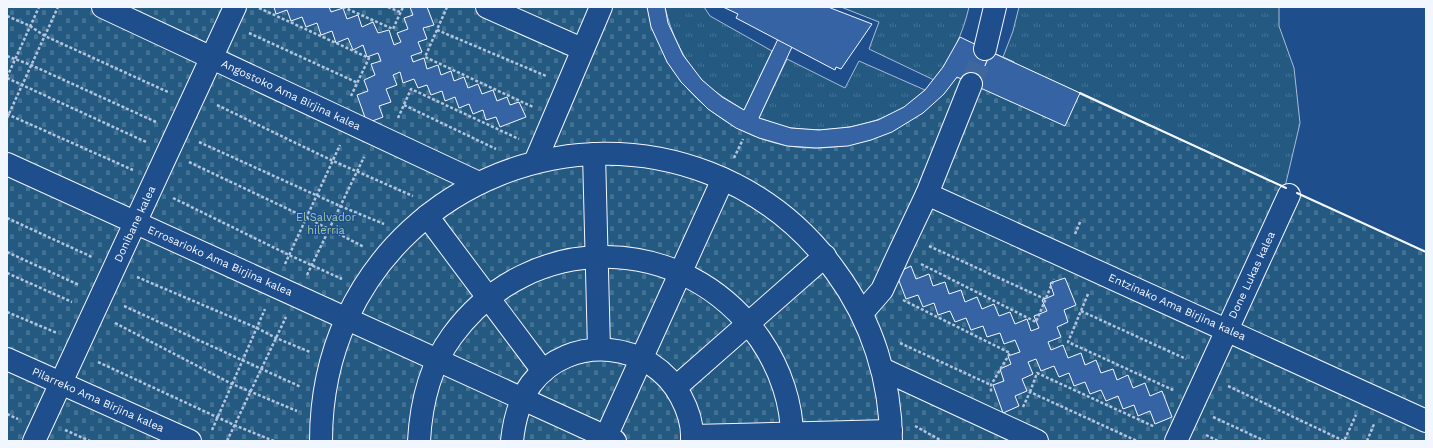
<svg xmlns="http://www.w3.org/2000/svg" width="1433" height="448" font-family="'Work Sans',sans-serif">
	<style>
		.grass { fill: url(#grass-tufts); stroke: #a8bbd7 }
		.cemetery { fill: url(#cemetery-stones); stroke: #a8bbd7 }
		.building { fill: #3563a3; stroke: #f2f6ff }
		.lines { fill: none; stroke-linecap: round; stroke-linejoin: round }
		.minor-tunnel { stroke: #3f679d; stroke-width: 22; stroke-dasharray: 22 11; stroke-linecap: butt }
		.minor-casing { stroke: #f2f6ff; stroke-width: 24 }
		.path { stroke: #b3c4dc; stroke-width: 2.5; stroke-dasharray: 3 2; stroke-linecap: butt }
		.minor { stroke: #1f4e8c; stroke-width: 22 }
		.wall { stroke: #f2f6ff; stroke-width: 2 }
		.labels { text-anchor: middle; dominant-baseline: central; stroke-width: 3; stroke-linejoin: round; paint-order: stroke }
		.street-label { font-size: 11px; fill: #f2f6ff; stroke: #1f4e8c }
		.park-label { font-size: 11px; fill: #97c8a6; stroke: #1f4e8c }
	</style>
	<defs>
		<pattern id="grass-tufts" width="24" height="20" patternUnits="userSpaceOnUse"><rect width="24" height="20" fill="#245a82"/><path d="M3 7l-1-3M5 7V3M7 7l1-3M15 17l-1-3M17 17v-4M19 17l1-3" fill="none" stroke="#447295"/></pattern>
		<pattern id="cemetery-stones" width="16" height="16" patternUnits="userSpaceOnUse"><rect width="16" height="16" fill="#245a82"/><path d="M2 7V4a2 2 0 0 1 4 0v3zM10 15v-3a2 2 0 0 1 4 0v3z" fill="#447295"/></pattern>
	</defs>
	<rect width="100%" height="100%" fill="#1f4e8c"/>
	<g class="grass">
		<path d="M665,7H704L710,16L772,51L744,110C730,101 715,93 703,81C685,64 670,31 665,7Z"/>
		<path d="M841,7H969C963,34 951,58 934,80L869,49L879,22Z"/>
		<polygon points="1019,7 1279,7 1279,26 1294,68 1300,123 1285,187 1014,63 1014,62 1003,57 1013,31"/>
		<path d="M787,59L845,88L859,61L925,90C918,96 911,104 903,108C870,127 829,133 792,128C781,127 770,121 759,118Z"/>
	</g>
	<path class="cemetery" d="M7,7H647C652,19 656,32 661,44C663,51 665,58 669,64C700,114 757,149 816,148C835,148 853,144 871,140L976,45L1014,62V64L1426,252V441H7Z"/>
	<g class="building">
		<polygon points="274,7 329,7 331,12 343,8 347,19 358,15 362,27 373,22 378,33 389,30 394,45 401,42 397,33 408,29 404,18 413,15 410,7 427,7 434,25 423,28 427,39 418,42 422,52 411,56 413,62 424,58 427,69 438,65 441,75 451,71 454,81 464,77 468,88 478,84 482,94 493,90 497,101 507,97 510,105 519,102 526,117 500,127 496,117 486,120 483,110 473,114 469,104 459,108 455,97 445,101 442,91 431,95 427,85 418,88 414,79 403,83 400,72 393,75 397,85 386,89 391,102 379,106 383,117 367,123 357,95 368,91 364,80 375,75 371,64 381,61 378,53 367,57 363,45 353,50 348,38 336,43 332,31 321,35 317,23 306,27 302,17 291,21 287,10 276,14"/>
		<polygon points="647,7 665,7 668,23 683,55 702,80 722,97 744,110 778,39 792,47 759,118 791,128 819,130 850,127 878,120 904,107 925,90 943,67 960,37 991,52 976,86 957,77 944,94 923,113 892,132 871,140 848,146 816,148 787,146 759,138 736,128 708,109 681,82 667,62 651,27"/>
		<polygon points="723,7 828,7 872,24 841,69 836,67 835,70 736,18 738,14"/>
		<polygon points="991,52 1080,93 1065,126 976,86"/>
		<polygon points="911,266 916,279 929,274 933,286 945,282 949,294 961,290 965,302 977,297 982,309 994,304 999,316 1010,312 1015,324 1027,319 1031,331 1039,328 1034,316 1047,311 1042,300 1054,295 1050,283 1065,278 1076,305 1064,310 1068,322 1057,327 1061,337 1048,342 1051,350 1063,345 1068,358 1081,353 1085,365 1096,360 1101,373 1113,369 1117,380 1128,375 1133,388 1145,383 1150,396 1162,391 1172,417 1155,424 1150,411 1138,416 1134,405 1123,409 1118,396 1106,401 1101,390 1090,394 1085,382 1074,386 1069,373 1059,377 1054,366 1041,371 1036,359 1028,362 1033,374 1022,379 1027,391 1015,396 1019,406 1003,413 993,385 1004,381 1000,369 1011,364 1008,356 1020,352 1015,340 1004,344 1000,333 987,337 983,326 971,330 966,318 955,322 950,311 938,315 934,303 923,307 918,295 906,299 896,273"/>
	</g>
	<g class="lines">
		<polyline class="minor-tunnel" points="971,84 985,49"/>
		<defs>
			<g id="minor">
				<polyline points="103,7 479,183"/>
				<polyline points="487,7 582,49"/>
				<polyline points="985,49 995,7"/>
				<polyline points="594,154 599,349"/>
				<polyline points="535,162 601,7"/>
				<polyline points="7,164 615,441"/>
				<polyline points="927,194 1426,421"/>
				<polyline points="427,216 543,371"/>
				<polyline points="862,313 882,290 899,253 927,194 971,84"/>
				<polyline points="7,359 190,441"/>
				<polyline points="882,369 1037,441"/>
				<polyline points="676,387 825,256"/>
				<polyline points="692,436 891,431"/>
				<polyline points="34,441 235,7"/>
				<path d="M321,441C321,399 329,357 347,318C410,182 570,119 709,173C760,193 804,227 836,272C872,321 891,381 891,441"/>
				<path d="M419,441C421,404 430,366 452,336C530,229 684,231 760,339C780,368 793,405 792,441"/>
				<path d="M512,441C514,421 519,401 531,384C570,332 652,341 681,397C688,410 693,426 692,441"/>
				<polyline points="604,441 723,179"/>
				<polyline points="1176,441 1289,195"/>
			</g>
		</defs>
		<use href="#minor" class="minor-casing"/>
		<g class="path">
			<polyline points="343,7 393,29 403,7"/>
			<polyline points="388,7 400,12"/>
			<polyline points="447,7 425,57 533,107"/>
			<polyline points="259,8 369,58 351,96"/>
			<polyline points="7,16 30,26 45,36 168,92"/>
			<polyline points="437,30 546,76"/>
			<polyline points="249,33 358,83"/>
			<polyline points="7,56 31,65 156,122"/>
			<polyline points="7,77 39,7"/>
			<polyline points="7,78 146,142"/>
			<polyline points="217,105 333,161 413,196"/>
			<polyline points="404,105 496,149"/>
			<polyline points="7,114 133,170"/>
			<polyline points="7,118 58,7"/>
			<polyline points="398,118 411,89 519,139"/>
			<polyline points="199,142 340,206 384,224"/>
			<polyline points="734,158 743,139"/>
			<path d="M189,162C247,190 307,217 364,247"/>
			<polyline points="173,198 289,255 342,279"/>
			<polyline points="7,218 92,257"/>
			<polyline points="1075,234 1081,220"/>
			<polyline points="929,246 1045,299"/>
			<polyline points="7,252 79,285"/>
			<polyline points="285,264 340,145"/>
			<polyline points="921,264 1036,322 1054,279"/>
			<polyline points="7,273 72,302"/>
			<polyline points="307,275 364,157"/>
			<polyline points="137,277 257,328 276,338 310,352"/>
			<polyline points="1088,294 1068,342 1173,390"/>
			<polyline points="903,300 1010,353 991,385 991,393"/>
			<polyline points="124,306 301,387"/>
			<polyline points="1081,311 1186,359"/>
			<polyline points="7,312 57,333"/>
			<polyline points="115,323 232,384 297,411"/>
			<polyline points="900,343 991,385"/>
			<polyline points="98,362 234,425 274,441"/>
			<polyline points="1228,386 1344,441 1356,415"/>
			<polyline points="1030,392 1037,373 1155,427"/>
			<polyline points="1023,407 1030,392 1137,441"/>
			<polyline points="7,414 18,419"/>
			<polyline points="1213,417 1265,441"/>
			<polyline points="915,426 942,441"/>
			<polyline points="65,430 90,441"/>
			<polyline points="212,430 265,309"/>
			<polyline points="1206,435 1218,441"/>
			<polyline points="227,441 286,317"/>
			<polyline points="1367,441 1374,424"/>
		</g>
		<use href="#minor" class="minor"/>
		<g class="wall">
			<polyline points="1080,93 1286,188"/>
			<polyline points="1297,193 1426,252"/>
		</g>
	</g>
	<g class="labels">
		<g class="street-label">
			<text transform="translate(291 95) rotate(25)">Angostoko Ama Birjina kalea</text>
			<text transform="translate(135 224) rotate(-65)">Donibane kalea</text>
			<text transform="translate(220 261) rotate(24)">Errosarioko Ama Birjina kalea</text>
			<text transform="translate(1252 275) rotate(-65)">Done Lukas kalea</text>
			<text transform="translate(1177 307) rotate(24)">Entzinako Ama Birjina kalea</text>
			<text transform="translate(98 400) rotate(24)">Pilarreko Ama Birjina kalea</text>
		</g>
		<g class="park-label">
			<text x="326" y="217">El Salvador<tspan x="326" dy="13">hilerria</tspan></text>
		</g>
	</g>
	<rect width="1433" height="448" fill="none" stroke="#f2f6ff" stroke-width="16"/>
</svg>
